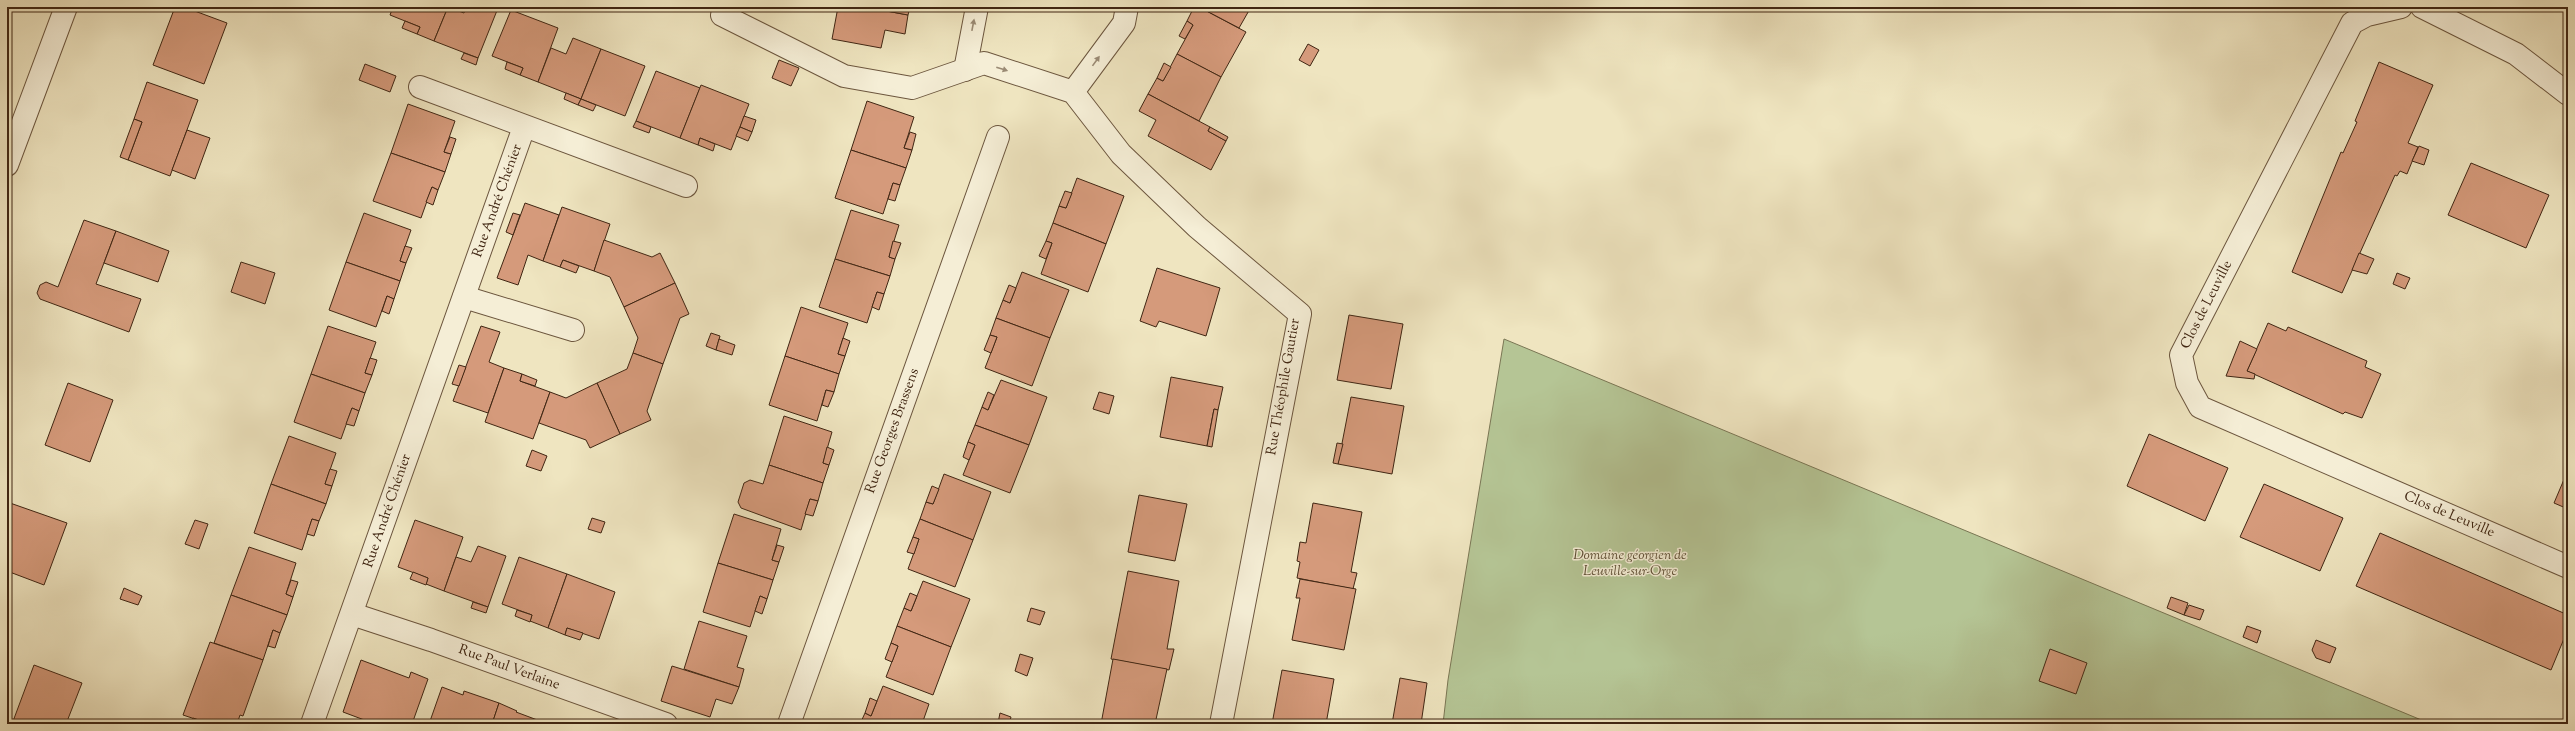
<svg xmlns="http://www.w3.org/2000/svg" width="2575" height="731" font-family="'Sorts Mill Goudy',serif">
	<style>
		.green { fill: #b5c595; stroke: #7a7654 }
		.building { fill: #d59a7b; stroke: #402613 }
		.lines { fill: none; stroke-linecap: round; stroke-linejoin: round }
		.minor-casing { stroke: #6c563e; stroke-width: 24 }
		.minor { stroke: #f5eed6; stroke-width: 22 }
		.oneway { fill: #9a8a74 }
		.labels { text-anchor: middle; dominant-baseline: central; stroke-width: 3; stroke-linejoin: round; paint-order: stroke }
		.street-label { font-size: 14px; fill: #402613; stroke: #f5eed6 }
		.park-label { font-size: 14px; font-style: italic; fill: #5d4e34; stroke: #f5eed6 }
	</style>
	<rect width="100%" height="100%" fill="#efe5c0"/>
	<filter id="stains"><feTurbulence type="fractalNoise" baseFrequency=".005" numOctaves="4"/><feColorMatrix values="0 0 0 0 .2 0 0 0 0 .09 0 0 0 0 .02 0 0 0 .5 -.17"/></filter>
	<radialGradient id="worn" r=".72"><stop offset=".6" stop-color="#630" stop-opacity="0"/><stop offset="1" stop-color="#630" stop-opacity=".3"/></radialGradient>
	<polygon class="green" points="1504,339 2431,724 1443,724 1448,680"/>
	<g class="building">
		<polygon points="175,7 184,7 227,23 204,84 153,65"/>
		<polygon points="393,7 448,7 434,41 417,34 420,27 390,15"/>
		<polygon points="448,7 464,13 466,7 498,8 478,58 434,41"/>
		<polygon points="838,7 865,7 908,15 905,34 885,30 881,48 832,39"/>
		<polygon points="865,7 910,7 908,15"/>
		<polygon points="1194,7 1199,7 1246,32 1221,77 1177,54 1193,25 1187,21"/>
		<polygon points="1199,7 1251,7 1239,28"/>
		<polygon points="511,10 558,28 538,82 520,75 523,68 492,56"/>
		<polygon points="405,21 420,27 417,34 402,28"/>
		<polygon points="1187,21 1193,25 1185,39 1179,36"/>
		<polygon points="573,38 601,49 581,99 538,82 551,48 566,54"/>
		<polygon points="1308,44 1319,50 1310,66 1299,60"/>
		<polygon points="601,49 645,66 625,116 581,99"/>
		<polygon points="464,53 478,58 476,65 461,59"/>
		<polygon points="1177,54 1221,77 1199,121 1148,94 1157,78 1163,81"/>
		<polygon points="779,60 799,68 791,86 772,78"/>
		<polygon points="507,62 523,68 520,75 505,69"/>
		<polygon points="2379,62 2433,85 2408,143 2418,147 2407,174 2400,171 2397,176 2395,175 2342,293 2292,272 2341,152 2343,153 2357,122 2355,121"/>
		<polygon points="1164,63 1171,67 1163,81 1157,78"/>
		<polygon points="365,64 396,76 390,92 359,80"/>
		<polygon points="656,71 700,88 680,138 636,121"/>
		<polygon points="147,82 198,100 170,176 128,160 142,122 134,119"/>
		<polygon points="701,85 749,104 731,150 700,138 698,145 680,138"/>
		<polygon points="566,93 581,99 578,105 564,99"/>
		<polygon points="1148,94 1210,127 1208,131 1226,141 1211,170 1148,136 1156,120 1139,111"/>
		<polygon points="581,99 596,105 593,111 578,105"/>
		<polygon points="867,101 914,117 904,148 912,150 906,168 851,150"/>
		<polygon points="408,104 455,121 444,152 451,154 445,172 391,153"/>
		<polygon points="744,116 756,120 752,132 740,127"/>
		<polygon points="134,119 142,122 128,160 120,157"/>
		<polygon points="636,121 651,127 649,133 633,127"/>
		<polygon points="740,127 752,132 748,141 736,136"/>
		<polygon points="1210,127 1228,137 1226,141 1208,131"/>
		<polygon points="187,130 210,138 195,179 172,170"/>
		<polygon points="910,132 916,134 912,150 904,148"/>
		<polygon points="450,137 456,139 451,154 444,152"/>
		<polygon points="700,138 715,144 713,151 698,145"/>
		<polygon points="2419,146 2429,150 2424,165 2412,161"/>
		<polygon points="851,150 906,168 900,185 893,183 883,214 835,198"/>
		<polygon points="391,153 445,172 438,190 432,187 421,218 373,201"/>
		<polygon points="2471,163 2549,195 2526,248 2448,215"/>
		<polygon points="1077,178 1124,196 1106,244 1053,223 1059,206 1066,208"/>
		<polygon points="893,183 900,185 895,201 888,199"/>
		<polygon points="432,187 438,190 433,205 426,202"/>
		<polygon points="1065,191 1072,193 1066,208 1059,206"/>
		<polygon points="525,203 559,215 543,261 528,255 518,285 497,278"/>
		<polygon points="562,207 610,224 594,271 563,260 560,267 543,261"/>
		<polygon points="851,210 899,225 889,257 895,259 890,276 835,259"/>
		<polygon points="364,213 411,230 400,261 406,263 400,281 346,262"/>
		<polygon points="513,213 520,215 513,235 506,232"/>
		<polygon points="84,220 116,231 96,284 141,299 129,332 40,299 37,293 40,285 46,282 58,287"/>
		<polygon points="1053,223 1106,244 1088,292 1041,274 1052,243 1046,241"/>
		<polygon points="116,231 169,251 158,282 104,263"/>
		<polygon points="604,240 652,257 660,253 675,283 624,307 610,277 594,271"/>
		<polygon points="893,241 901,243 895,259 889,257"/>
		<polygon points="1046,241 1052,243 1046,259 1039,256"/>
		<polygon points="405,246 412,248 406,263 400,261"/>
		<polygon points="2359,253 2374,259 2367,274 2352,270"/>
		<polygon points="835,259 890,276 884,294 877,292 867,323 819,307"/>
		<polygon points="563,260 579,266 576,273 560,267"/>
		<polygon points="241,262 275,273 265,304 231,292"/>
		<polygon points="346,262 400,281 394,299 387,296 376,327 329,310"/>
		<polygon points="1157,268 1220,288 1206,336 1159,321 1156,327 1140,321"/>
		<polygon points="1022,272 1069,290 1050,338 996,318 1003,300 1010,303"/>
		<polygon points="2397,273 2410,278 2405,289 2393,284"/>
		<polygon points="675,283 689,314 680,318 663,364 633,353 638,338 624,307"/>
		<polygon points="1009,285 1016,288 1010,303 1003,300"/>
		<polygon points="877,292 884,294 879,310 872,307"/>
		<polygon points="387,296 394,299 389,314 382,311"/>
		<polygon points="801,307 848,323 838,354 845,356 839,374 785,356"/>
		<polygon points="1349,315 1403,324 1391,389 1337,380"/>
		<polygon points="996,318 1050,338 1032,386 985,368 997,337 990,335"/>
		<polygon points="2268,323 2286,331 2288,327 2367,361 2365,367 2381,374 2362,418 2345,412 2343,414 2247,371"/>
		<polygon points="328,326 376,342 365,373 372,375 365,393 311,374"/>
		<polygon points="481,326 500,332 489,362 504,368 488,413 453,401"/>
		<polygon points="711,333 720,336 716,350 706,346"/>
		<polygon points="990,335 997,337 991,353 984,350"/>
		<polygon points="843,338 850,341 845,356 838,354"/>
		<polygon points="719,339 735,345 732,355 716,350"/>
		<polygon points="2240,341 2257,349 2247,371 2255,374 2254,379 2226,376"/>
		<polygon points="633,353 663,364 647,411 651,420 620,434 597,383 627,369"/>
		<polygon points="785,356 839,374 834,392 826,390 817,421 769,405"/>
		<polygon points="370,358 377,360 372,375 365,373"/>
		<polygon points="459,365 466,367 459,386 452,384"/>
		<polygon points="504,368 522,374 520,381 550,392 533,439 485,422"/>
		<polygon points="311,374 365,393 359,411 352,408 341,439 294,422"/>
		<polygon points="522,374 537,380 535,386 520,381"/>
		<polygon points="1171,377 1223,387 1218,410 1214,409 1207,446 1160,437"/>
		<polygon points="1001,380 1047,397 1029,445 975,425 982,407 988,410"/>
		<polygon points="68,383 113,400 90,462 45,445"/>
		<polygon points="597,383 620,434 590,448 586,440 539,423 550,392 566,398"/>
		<polygon points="826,390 834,392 828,407 822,405"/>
		<polygon points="988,392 994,395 988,410 982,407"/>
		<polygon points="1099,392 1114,396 1109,414 1093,409"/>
		<polygon points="1351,397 1404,406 1392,474 1338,464"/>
		<polygon points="352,408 359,411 354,426 346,424"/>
		<polygon points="1214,409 1218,410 1212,447 1207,446"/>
		<polygon points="784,416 832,432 823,463 829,465 823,483 769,465"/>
		<polygon points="975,425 1029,445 1010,493 963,475 975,445 968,442"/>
		<polygon points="2149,434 2228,468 2205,521 2127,486"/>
		<polygon points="289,436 336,453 325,484 332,486 326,504 271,484"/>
		<polygon points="968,442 975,445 969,460 963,457"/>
		<polygon points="1337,443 1343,444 1338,464 1333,463"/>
		<polygon points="827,447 834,450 829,465 823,463"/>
		<polygon points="532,450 547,456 541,471 526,466"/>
		<polygon points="769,465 823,483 818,501 810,499 801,530 741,508 738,502 744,483 750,480 763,484"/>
		<polygon points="330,469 337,471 332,486 325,484"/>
		<polygon points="2568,470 2568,509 2554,503"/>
		<polygon points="944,474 991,492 973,540 920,519 926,502 933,504"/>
		<polygon points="271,484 326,504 319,521 312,519 302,550 254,533"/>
		<polygon points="2264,484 2343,518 2320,571 2240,537"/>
		<polygon points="932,486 939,489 933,504 926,502"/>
		<polygon points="1139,495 1187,504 1175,561 1128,552"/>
		<polygon points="810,499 818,501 813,516 805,514"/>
		<polygon points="10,503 67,523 44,585 7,571 7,512"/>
		<polygon points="1313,503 1362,512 1351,572 1357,573 1353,589 1297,578 1300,562 1297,561 1300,542 1306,543"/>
		<polygon points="734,514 781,529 772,560 779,562 773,580 718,563"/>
		<polygon points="592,518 605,522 601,533 588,529"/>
		<polygon points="312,519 319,521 314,536 307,534"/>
		<polygon points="920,519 973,540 955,587 908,569 919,539 913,537"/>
		<polygon points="195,520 208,524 199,549 185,544"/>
		<polygon points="415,520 463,537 444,591 426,584 428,578 398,567"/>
		<polygon points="2380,533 2568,615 2568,629 2551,670 2356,586"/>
		<polygon points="913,537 919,539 914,554 907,552"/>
		<polygon points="777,545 784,547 779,562 772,560"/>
		<polygon points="478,546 506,556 488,607 444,591 456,557 471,562"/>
		<polygon points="249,547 296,563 286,594 293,597 287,615 231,595"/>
		<polygon points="519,557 567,574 548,628 530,621 532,615 502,604"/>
		<polygon points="718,563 773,580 767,599 760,596 750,627 703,612"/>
		<polygon points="1128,571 1179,581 1167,649 1174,649 1169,670 1111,659"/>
		<polygon points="413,572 428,578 426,585 410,579"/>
		<polygon points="567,574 615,592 599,639 567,628 565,635 548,628"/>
		<polygon points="1300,579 1356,589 1344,650 1292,640 1300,598 1296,598"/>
		<polygon points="291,580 298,582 293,597 286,594"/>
		<polygon points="923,581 970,599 951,647 897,626 904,608 911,611"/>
		<polygon points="124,588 142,596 138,605 120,599"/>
		<polygon points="910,593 917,596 911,611 904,608"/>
		<polygon points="231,595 287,615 280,633 273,630 263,660 214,643"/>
		<polygon points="760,596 767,599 762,614 755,611"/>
		<polygon points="2171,597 2188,603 2184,615 2167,608"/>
		<polygon points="473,602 488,607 486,613 471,608"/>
		<polygon points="2189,605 2204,610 2200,620 2184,615"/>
		<polygon points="1031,608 1045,612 1040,625 1027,621"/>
		<polygon points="517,610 532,615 530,622 515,616"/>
		<polygon points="699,621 747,636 737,667 744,669 739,687 684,669"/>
		<polygon points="897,626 951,647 933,695 886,677 898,646 891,643"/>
		<polygon points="2247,626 2261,631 2257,643 2243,637"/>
		<polygon points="567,628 583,633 580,640 565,635"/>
		<polygon points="273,630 280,633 275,648 268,646"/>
		<polygon points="2316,640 2336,648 2330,663 2316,658 2312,650"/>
		<polygon points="210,642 263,660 243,716 240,715 237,724 210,724 183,715"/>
		<polygon points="891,643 898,646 892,662 885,659"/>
		<polygon points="2050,649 2087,663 2076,694 2039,681"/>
		<polygon points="1020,654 1033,658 1027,676 1015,671"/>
		<polygon points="1113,659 1167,669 1155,724 1101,724"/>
		<polygon points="361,660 409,678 411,672 428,679 412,724 375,724 343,712"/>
		<polygon points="34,665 82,683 66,724 12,724"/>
		<polygon points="672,666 739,687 732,704 716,699 710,717 661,701"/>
		<polygon points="1282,670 1334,679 1326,724 1272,724"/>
		<polygon points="1400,678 1427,683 1421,724 1392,724"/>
		<polygon points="883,686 929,704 922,724 860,724 865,713 871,716"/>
		<polygon points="442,687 463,695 464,691 499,703 492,724 429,724"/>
		<polygon points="870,698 877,701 871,716 865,713"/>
		<polygon points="499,703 517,711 516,712 548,724 492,724"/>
		<polygon points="1000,713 1011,717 1009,724 998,723"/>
		<polygon points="193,718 205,722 204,724 191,724"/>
	</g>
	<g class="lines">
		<defs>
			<g id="minor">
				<polyline points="2401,7 2367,15 2352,23 2181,355 2187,383 2200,407 2568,567"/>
				<polyline points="2422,7 2516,54 2568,94"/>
				<polyline points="722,15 844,76 912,88 984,63 1073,92 1121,154 1197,227 1300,314 1221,724"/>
				<polyline points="965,70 977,7"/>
				<polyline points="420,87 686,186"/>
				<polyline points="1073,92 1124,23 1127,7"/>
				<polyline points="7,165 66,7"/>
				<polyline points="464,297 573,330"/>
				<polyline points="352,614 431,640 666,724"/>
				<polyline points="312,724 524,127"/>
				<polyline points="789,724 998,137"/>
			</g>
		</defs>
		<use href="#minor" class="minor-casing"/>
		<use href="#minor" class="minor"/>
	</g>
	<defs><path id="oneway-solid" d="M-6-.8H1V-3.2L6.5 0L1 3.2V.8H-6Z"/></defs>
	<g class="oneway">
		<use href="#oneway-solid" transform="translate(973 25) rotate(-79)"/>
		<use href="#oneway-solid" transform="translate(1096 61) rotate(-54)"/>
		<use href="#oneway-solid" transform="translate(1002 69) rotate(18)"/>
	</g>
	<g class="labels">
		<g class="street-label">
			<text transform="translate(498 201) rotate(-70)">Rue André Chénier</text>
			<text transform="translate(2207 305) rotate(-63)">Clos de Leuville</text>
			<text transform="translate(1284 387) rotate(-80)">Rue Théophile Gautier</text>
			<text transform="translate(893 431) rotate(-70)">Rue Georges Brassens</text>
			<text transform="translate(388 511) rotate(-71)">Rue André Chénier</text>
			<text transform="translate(2449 515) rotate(23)">Clos de Leuville</text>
			<text transform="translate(509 668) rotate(20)">Rue Paul Verlaine</text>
		</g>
		<g class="park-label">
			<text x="1630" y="556">Domaine géorgien de<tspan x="1630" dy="16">Leuville-sur-Orge</tspan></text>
		</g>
	</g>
	<rect width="2575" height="731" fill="none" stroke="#efe5c0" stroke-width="24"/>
	<rect x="8" y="8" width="2559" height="715" fill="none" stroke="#402613" stroke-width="2"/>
	<rect x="12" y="12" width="2551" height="707" fill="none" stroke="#402613"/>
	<rect width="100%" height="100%" filter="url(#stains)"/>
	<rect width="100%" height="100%" fill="url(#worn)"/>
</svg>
